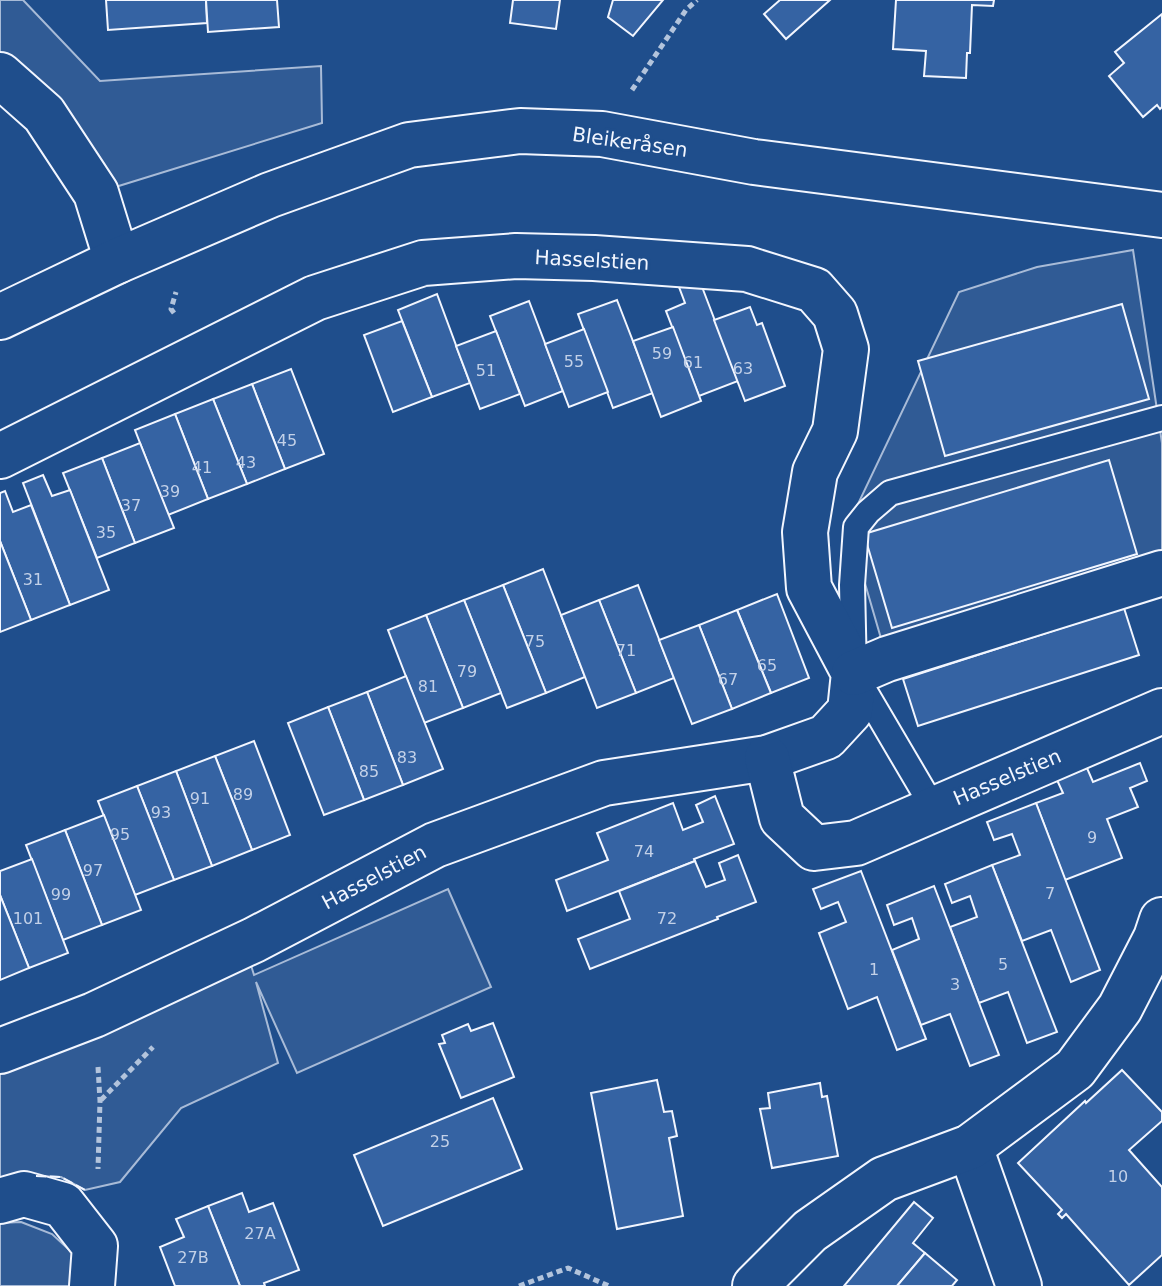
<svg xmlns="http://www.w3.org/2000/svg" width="1162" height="1286" font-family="'DejaVu Sans',sans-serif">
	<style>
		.built { fill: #305b95; stroke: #a8bbd7; stroke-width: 2 }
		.building { fill: #3563a3; stroke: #f2f6ff; stroke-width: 2 }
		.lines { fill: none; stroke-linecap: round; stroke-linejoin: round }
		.service-casing { stroke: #f2f6ff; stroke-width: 28 }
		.minor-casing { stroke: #f2f6ff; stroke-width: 48 }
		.path { stroke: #b3c4dc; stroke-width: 5; stroke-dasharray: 6 4; stroke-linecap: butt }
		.service { stroke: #1f4e8c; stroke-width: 24 }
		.minor { stroke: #1f4e8c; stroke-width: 44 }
		.fence { stroke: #f2f6ff; stroke-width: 2; stroke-dasharray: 10 4; stroke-linecap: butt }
		.labels { text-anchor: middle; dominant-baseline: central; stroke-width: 6; stroke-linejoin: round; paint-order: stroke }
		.number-label { font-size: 16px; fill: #c3d1e8 }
		.street-label { font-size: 20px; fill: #f2f6ff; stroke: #1f4e8c }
	</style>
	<rect width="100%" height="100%" fill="#1f4e8c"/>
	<g class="built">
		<polygon points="0,0 23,0 100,81 321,66 322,123 96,193 0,75"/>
		<polygon points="1133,250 1162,443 1162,573 887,659 848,525 959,292 1037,267"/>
		<polygon points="448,889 491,987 297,1073 256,982 278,1063 181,1108 120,1182 85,1190 61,1177 39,1176 0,1180 0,1064 250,962 254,975"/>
		<polygon points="21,1222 52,1234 77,1257 73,1286 0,1286 0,1223"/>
	</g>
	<g class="building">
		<polygon points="106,0 206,0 207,23 108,30"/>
		<polygon points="206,0 277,0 279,27 208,32"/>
		<polygon points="513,0 560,0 556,29 510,23"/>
		<polygon points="613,0 663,0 633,36 608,17"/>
		<polygon points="780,0 830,0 786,39 764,14"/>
		<polygon points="896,0 994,0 993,6 972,5 970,53 967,53 966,78 924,76 926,51 893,49"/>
		<polygon points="1162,14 1162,107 1160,109 1157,105 1143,117 1109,76 1124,63 1115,52"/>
		<polygon points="699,279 738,381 699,396 666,311 685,303 679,287"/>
		<polygon points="437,294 470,383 432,397 398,310"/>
		<polygon points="617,300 653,393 613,408 578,314"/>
		<polygon points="529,301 563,391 525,406 490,316"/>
		<polygon points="1122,304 1149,399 945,456 918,361"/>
		<polygon points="750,307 757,325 762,323 785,386 745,401 714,320"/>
		<polygon points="402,321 432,397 393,412 364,335"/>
		<polygon points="673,327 701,401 661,417 633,341"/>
		<polygon points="584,329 608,392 569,407 545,344"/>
		<polygon points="496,331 520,394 480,409 456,346"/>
		<polygon points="291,369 324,454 285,469 252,384"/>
		<polygon points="252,384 285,469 247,484 213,399"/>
		<polygon points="213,399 247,484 208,499 175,414"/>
		<polygon points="175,414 208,499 168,515 135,430"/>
		<polygon points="140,443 174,528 135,543 102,458"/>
		<polygon points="102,458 135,543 97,558 63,473"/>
		<polygon points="1109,460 1137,554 892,628 864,534"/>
		<polygon points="43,475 52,496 70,490 109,590 70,605 23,483"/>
		<polygon points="5,491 13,512 31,505 70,605 31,620 0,541 0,493"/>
		<polygon points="0,541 31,620 0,632"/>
		<polygon points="543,569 585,677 546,693 503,585"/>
		<polygon points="503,585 546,693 507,708 464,600"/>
		<polygon points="638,585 674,678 636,693 599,600"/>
		<polygon points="777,594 809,678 771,693 737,610"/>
		<polygon points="464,600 501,693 463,708 426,615"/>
		<polygon points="599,600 636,693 597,708 561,615"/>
		<polygon points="1124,608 1139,655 918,726 903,679"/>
		<polygon points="737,610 771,693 732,709 699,625"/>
		<polygon points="426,615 463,708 424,723 388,630"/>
		<polygon points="699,625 732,709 692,724 659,640"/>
		<polygon points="406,676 443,769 403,785 367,692"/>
		<polygon points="367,692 403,785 364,800 328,707"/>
		<polygon points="328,707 364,800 324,815 288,723"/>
		<polygon points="254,741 290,835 252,850 215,756"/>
		<polygon points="215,756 252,850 212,866 176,771"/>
		<polygon points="1140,763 1147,781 1130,788 1138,807 1107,819 1122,858 1065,880 1036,803 1063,793 1057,780 1087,768 1093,782"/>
		<polygon points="176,771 212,866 174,880 137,786"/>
		<polygon points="137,786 174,880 135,895 98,801"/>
		<polygon points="715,796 734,844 694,859 695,861 567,911 556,880 608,860 597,833 673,803 683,830 703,822 696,805"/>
		<polygon points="1036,803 1100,970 1071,982 1051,930 1022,941 992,865 1020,855 1012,834 994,840 987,822"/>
		<polygon points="104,815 141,910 102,925 65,830"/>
		<polygon points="65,830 102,925 63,940 26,845"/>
		<polygon points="738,855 756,902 717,917 718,919 590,969 578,939 630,919 619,891 695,861 706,887 725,880 719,863"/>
		<polygon points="32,859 68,953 29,968 0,895 0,871"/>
		<polygon points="992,865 1057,1032 1027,1043 1008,992 979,1003 950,927 977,917 970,896 952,903 945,884"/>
		<polygon points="861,871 926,1039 897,1050 877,997 848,1009 819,933 846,922 838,902 821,909 813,889"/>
		<polygon points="934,886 999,1055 970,1066 950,1014 921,1025 892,950 919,939 912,918 894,925 887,905"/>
		<polygon points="0,895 29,968 0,980"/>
		<polygon points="493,1023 514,1077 461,1098 439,1044 445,1043 442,1035 468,1024 471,1031"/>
		<polygon points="1122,1070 1162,1112 1162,1121 1129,1150 1162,1187 1162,1255 1129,1285 1066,1214 1062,1218 1058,1214 1062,1210 1018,1163 1085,1101 1086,1103"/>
		<polygon points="657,1080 664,1112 672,1111 677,1136 669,1138 683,1216 617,1229 591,1093"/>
		<polygon points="820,1083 822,1097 827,1096 838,1156 772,1168 760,1109 770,1108 768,1093"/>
		<polygon points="493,1098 522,1169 383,1226 354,1155"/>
		<polygon points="242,1193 249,1212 273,1203 299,1270 264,1283 265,1286 240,1286 208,1206"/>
		<polygon points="914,1202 933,1218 913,1243 925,1253 897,1286 844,1286"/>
		<polygon points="208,1206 240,1286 175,1286 160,1247 184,1237 176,1219"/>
		<polygon points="925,1253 957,1280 952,1286 897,1286"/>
	</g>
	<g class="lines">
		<defs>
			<polyline id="service" points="934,809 854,673 852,585 856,527 868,512 890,493 1162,418"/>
			<g id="minor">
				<polyline points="0,75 44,114 96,193 117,261"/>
				<polyline points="0,317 117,261 270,195 409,145 520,131 602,134 754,162 1162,215"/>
				<polyline points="0,456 315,298 423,263 516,256 594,258 747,269 814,290 835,314 846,349 835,431 815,472 805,532 809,588 854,673 850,711 826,737 767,758 604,783 435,845 254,940 94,1015 0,1051"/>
				<polyline points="854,673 887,659 1162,573"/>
				<polyline points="767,758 782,818 814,848 856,843 1162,711"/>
				<polyline points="970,1147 1019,1286"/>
				<polyline points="0,1201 24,1194 63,1205 95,1246 92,1286"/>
				<polyline points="755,1286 810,1231 884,1179 970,1147 1075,1069 1120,1008 1156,938 1162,920"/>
			</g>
		</defs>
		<use href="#service" class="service-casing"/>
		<use href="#minor" class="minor-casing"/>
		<g class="path">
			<polyline points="632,90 686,10 697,0"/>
			<polyline points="174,313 171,309 176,292"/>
			<polyline points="98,1067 100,1101 98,1169"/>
			<polyline points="101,1100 153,1047"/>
			<polyline points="519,1286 568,1268 609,1286"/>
		</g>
		<use href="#service" class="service"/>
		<use href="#minor" class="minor"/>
		<polyline class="fence" points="36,1176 61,1177 85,1190"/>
	</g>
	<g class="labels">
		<g class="number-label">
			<text x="662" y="353">59</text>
			<text x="574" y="361">55</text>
			<text x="693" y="362">61</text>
			<text x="743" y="368">63</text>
			<text x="486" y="370">51</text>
			<text x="287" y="440">45</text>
			<text x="246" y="462">43</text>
			<text x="202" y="467">41</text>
			<text x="170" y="491">39</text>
			<text x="131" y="505">37</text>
			<text x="106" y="532">35</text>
			<text x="33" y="579">31</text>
			<text x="535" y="641">75</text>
			<text x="626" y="650">71</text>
			<text x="767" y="665">65</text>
			<text x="467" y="671">79</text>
			<text x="728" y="679">67</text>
			<text x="428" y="686">81</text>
			<text x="407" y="757">83</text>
			<text x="369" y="771">85</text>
			<text x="243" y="794">89</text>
			<text x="200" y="798">91</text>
			<text x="161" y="812">93</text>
			<text x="120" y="834">95</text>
			<text x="1092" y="837">9</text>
			<text x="644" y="851">74</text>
			<text x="93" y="870">97</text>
			<text x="1050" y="893">7</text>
			<text x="61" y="894">99</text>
			<text x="28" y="918">101</text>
			<text x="667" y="918">72</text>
			<text x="1003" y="964">5</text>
			<text x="874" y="969">1</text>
			<text x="955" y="984">3</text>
			<text x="440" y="1141">25</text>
			<text x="1118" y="1176">10</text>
			<text x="260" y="1233">27A</text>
			<text x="193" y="1257">27B</text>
		</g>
		<g class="street-label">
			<text transform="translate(630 142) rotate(8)">Bleikeråsen</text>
			<text transform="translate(592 260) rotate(3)">Hasselstien</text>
			<text transform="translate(1007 777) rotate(-23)">Hasselstien</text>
			<text transform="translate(374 877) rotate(-28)">Hasselstien</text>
		</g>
	</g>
</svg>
